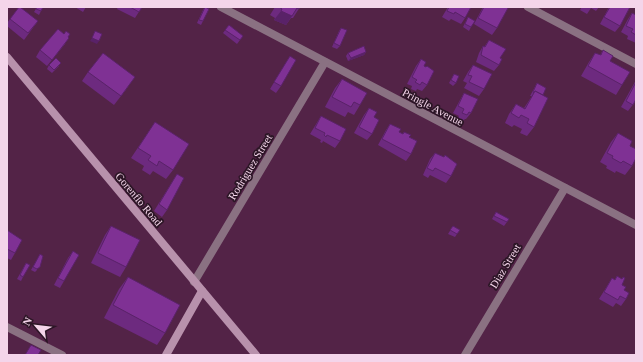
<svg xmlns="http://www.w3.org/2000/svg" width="643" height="362" font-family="'Times New Roman',serif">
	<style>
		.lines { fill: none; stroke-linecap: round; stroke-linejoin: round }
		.street { stroke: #8a7182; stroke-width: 8 }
		.secondary { stroke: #b891ac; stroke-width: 8 }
		.wall { fill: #6d2a7f }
		.shaded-wall { fill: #592268 }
		.building { fill: #7f3194; stroke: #592268 }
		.labels { text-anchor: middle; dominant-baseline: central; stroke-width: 3.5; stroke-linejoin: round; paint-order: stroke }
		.street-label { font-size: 11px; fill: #f4d5ea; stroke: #2c1626 }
	</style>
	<rect width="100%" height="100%" fill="#532347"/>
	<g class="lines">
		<g class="street">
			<polyline points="221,7 636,225"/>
			<polyline points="528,7 636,64"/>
			<polyline points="194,282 325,62"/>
			<polyline points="7,327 62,355"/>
			<polyline points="465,355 565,188"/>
		</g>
		<g class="secondary">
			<polyline points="7,57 256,355"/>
			<polyline points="166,355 202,291"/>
		</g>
	</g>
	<g class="wall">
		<polygon points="37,7 43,7 39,15 34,12"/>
		<polygon points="75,7 86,7 83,12"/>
		<polygon points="118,7 142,7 135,18 117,9"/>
		<polygon points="205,7 203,21 201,25 197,23 203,10"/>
		<polygon points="275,7 300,7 293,18 291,18 286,25 274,20 275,18 270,15"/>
		<polygon points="448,7 471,7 465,18 461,24 451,19 449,21 442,17"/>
		<polygon points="483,7 506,7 497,28 492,35 474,24"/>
		<polygon points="582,7 599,7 596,11 591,8 587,14 580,10"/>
		<polygon points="609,7 630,7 620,26 615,32 600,24"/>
		<polygon points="632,13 636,15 636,43 627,39 628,36 621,32 628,19"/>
		<polygon points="468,17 471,27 469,31 463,27"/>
		<polygon points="10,19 38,21 24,40 7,26 7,23"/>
		<polygon points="229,25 243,36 237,44 223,33"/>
		<polygon points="341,28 340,46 337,49 332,47 339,31"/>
		<polygon points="68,37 65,44 47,66 36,57 40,50"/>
		<polygon points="489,40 500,58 499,65 494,71 476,62 479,53 483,46 484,47"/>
		<polygon points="603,50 610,61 622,85 616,95 581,76 589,62 595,53 600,55"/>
		<polygon points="366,52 364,55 348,61 346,56 348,53"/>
		<polygon points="290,56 281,86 276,93 270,89"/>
		<polygon points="421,59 424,66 427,85 422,91 417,89 416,91 411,89 412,86 407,84 416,66"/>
		<polygon points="49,65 59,66 52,73 47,69"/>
		<polygon points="473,65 484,89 479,96 464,88 467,83 463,81 468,72"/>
		<polygon points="88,72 128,87 114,105 82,81"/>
		<polygon points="454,74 456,83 453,86 449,83"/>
		<polygon points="342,79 360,105 354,115 348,112 345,117 325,107 335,88"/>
		<polygon points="636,80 636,102 635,102 628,111 621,107"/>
		<polygon points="537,83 543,95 534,127 527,136 520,133 522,129 514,125 512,127 505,123 509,114 516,104 524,108 532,96 530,96"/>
		<polygon points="464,93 471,113 466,119 465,119 462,122 457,119 459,116 453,113 460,100"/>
		<polygon points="369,108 374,117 372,134 367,140 354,133 364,115"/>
		<polygon points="321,116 340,141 335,148 323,141 322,143 320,142 321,140 310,134"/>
		<polygon points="155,122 173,170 166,179 153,171 150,175 142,170 144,166 131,158"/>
		<polygon points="390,124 399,132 409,137 411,154 406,161 378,145 386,130"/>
		<polygon points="618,133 630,146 632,166 625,175 616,171 615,173 606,168 607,166 600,162 611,142"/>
		<polygon points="435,153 451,176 446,183 430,175 428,178 423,175 430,159"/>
		<polygon points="177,174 167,210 162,217 154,211"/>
		<polygon points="496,212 507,222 504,226 492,219"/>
		<polygon points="111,226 126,267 120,277 91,263 105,235"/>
		<polygon points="453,226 457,234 455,237 448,234"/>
		<polygon points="7,230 15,253 11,260 7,258"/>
		<polygon points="73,251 64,281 60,288 54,285 68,258"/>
		<polygon points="40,254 37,270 35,272 31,270"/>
		<polygon points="26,263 23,277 21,281 17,279"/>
		<polygon points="617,276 622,285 626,299 621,306 616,303 613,307 599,299 612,278 615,280"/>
		<polygon points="128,277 165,333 157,345 104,318 119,289"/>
	</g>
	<g class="shaded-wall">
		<polygon points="281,11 292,16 286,25 274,20"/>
		<polygon points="92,38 99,41 97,44 90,41"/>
		<polygon points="366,52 364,55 348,61 351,58"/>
	</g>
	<g class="building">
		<polygon points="19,7 20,7 38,21 28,33 10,19"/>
		<polygon points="37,7 43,7 41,11 36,9"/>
		<polygon points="130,7 142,7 139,12"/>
		<polygon points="205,7 209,9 203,21 199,20"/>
		<polygon points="279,7 300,7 299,9 297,8 292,16 281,11 282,9"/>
		<polygon points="449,7 471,7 465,18 455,12 454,14 447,11"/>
		<polygon points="484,7 506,7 508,8 497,28 478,18"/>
		<polygon points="610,7 630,7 620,26 604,17"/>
		<polygon points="632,13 636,15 636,35 631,32 633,29 626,26"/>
		<polygon points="468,17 475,21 471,27 465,24"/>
		<polygon points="229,25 243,36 240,40 225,30"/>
		<polygon points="341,28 347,30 340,46 334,43"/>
		<polygon points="58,29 64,34 66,31 70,34 68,37 69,38 52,60 40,50"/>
		<polygon points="95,31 102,34 99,41 92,38"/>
		<polygon points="489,40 506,49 500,58 502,59 499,65 481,55 483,46 485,47"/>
		<polygon points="364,46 366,52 351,58 348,53"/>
		<polygon points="603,50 613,56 610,61 630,72 622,85 588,66 595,53 601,55"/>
		<polygon points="103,53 135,77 121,96 88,72"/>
		<polygon points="290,56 296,60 281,86 274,82"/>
		<polygon points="56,58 61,63 54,70 49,65"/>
		<polygon points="421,59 426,62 424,66 426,67 427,66 434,71 427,85 422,82 420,85 415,82 417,80 412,77"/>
		<polygon points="473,65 492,74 484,89 469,82 472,76 468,75"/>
		<polygon points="454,74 459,76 456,83 451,80"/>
		<polygon points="342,79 367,93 360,105 354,102 351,107 332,97"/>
		<polygon points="636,82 636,99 633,105 626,101"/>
		<polygon points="537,83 546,88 543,95 535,91 534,93 533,92"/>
		<polygon points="535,91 548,98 534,127 527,123 529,119 521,115 519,118 511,113 516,104 525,109"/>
		<polygon points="464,93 478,99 471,113 469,112 467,115 462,113 464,109 458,106"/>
		<polygon points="369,108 377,112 374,117 379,120 372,134 359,127"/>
		<polygon points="321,116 346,129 340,141 327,135 326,137 324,135 325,133 315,128"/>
		<polygon points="155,122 189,144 173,170 159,161 157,166 148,160 151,156 138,148"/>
		<polygon points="390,124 401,129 399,132 403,134 404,132 411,135 409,137 417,141 411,154 382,139"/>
		<polygon points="618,133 632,141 630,146 636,149 636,158 632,166 623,161 621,163 612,158 613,156 607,153"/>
		<polygon points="435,153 444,157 445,155 457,164 451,176 435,168 433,171 427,168"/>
		<polygon points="177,174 184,178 167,210 159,204"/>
		<polygon points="496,212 509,219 507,222 494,216"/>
		<polygon points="111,226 140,240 126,267 98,253"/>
		<polygon points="453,226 460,230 457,234 450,230"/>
		<polygon points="7,230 22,240 15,253 7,249"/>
		<polygon points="73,251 79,255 64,281 58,278"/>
		<polygon points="40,254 43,256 40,267 37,269 33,267"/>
		<polygon points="26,263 30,265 23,277 20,275"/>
		<polygon points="617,276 622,279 623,277 625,278 622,285 626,287 624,290 629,293 626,299 620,296 618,300 604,292 612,278 615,280"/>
		<polygon points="128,277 180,305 165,333 113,305"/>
		<polygon points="31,345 41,350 38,355 25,355"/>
	</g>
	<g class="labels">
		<g class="street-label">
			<text transform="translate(433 107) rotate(28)">Pringle Avenue</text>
			<text transform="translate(250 167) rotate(-59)">Rodriguez Street</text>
			<text transform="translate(139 199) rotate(50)">Gorenflo Road</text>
			<text transform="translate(505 266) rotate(-59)">Diaz Street</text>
		</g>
	</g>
	<rect width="643" height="362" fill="none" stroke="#f4d5ea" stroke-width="16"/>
	<g transform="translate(36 326) rotate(298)" stroke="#2c1626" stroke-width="3" paint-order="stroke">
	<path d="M0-3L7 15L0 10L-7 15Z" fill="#f4d5ea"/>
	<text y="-6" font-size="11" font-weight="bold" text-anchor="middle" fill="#f4d5ea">N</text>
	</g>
</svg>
